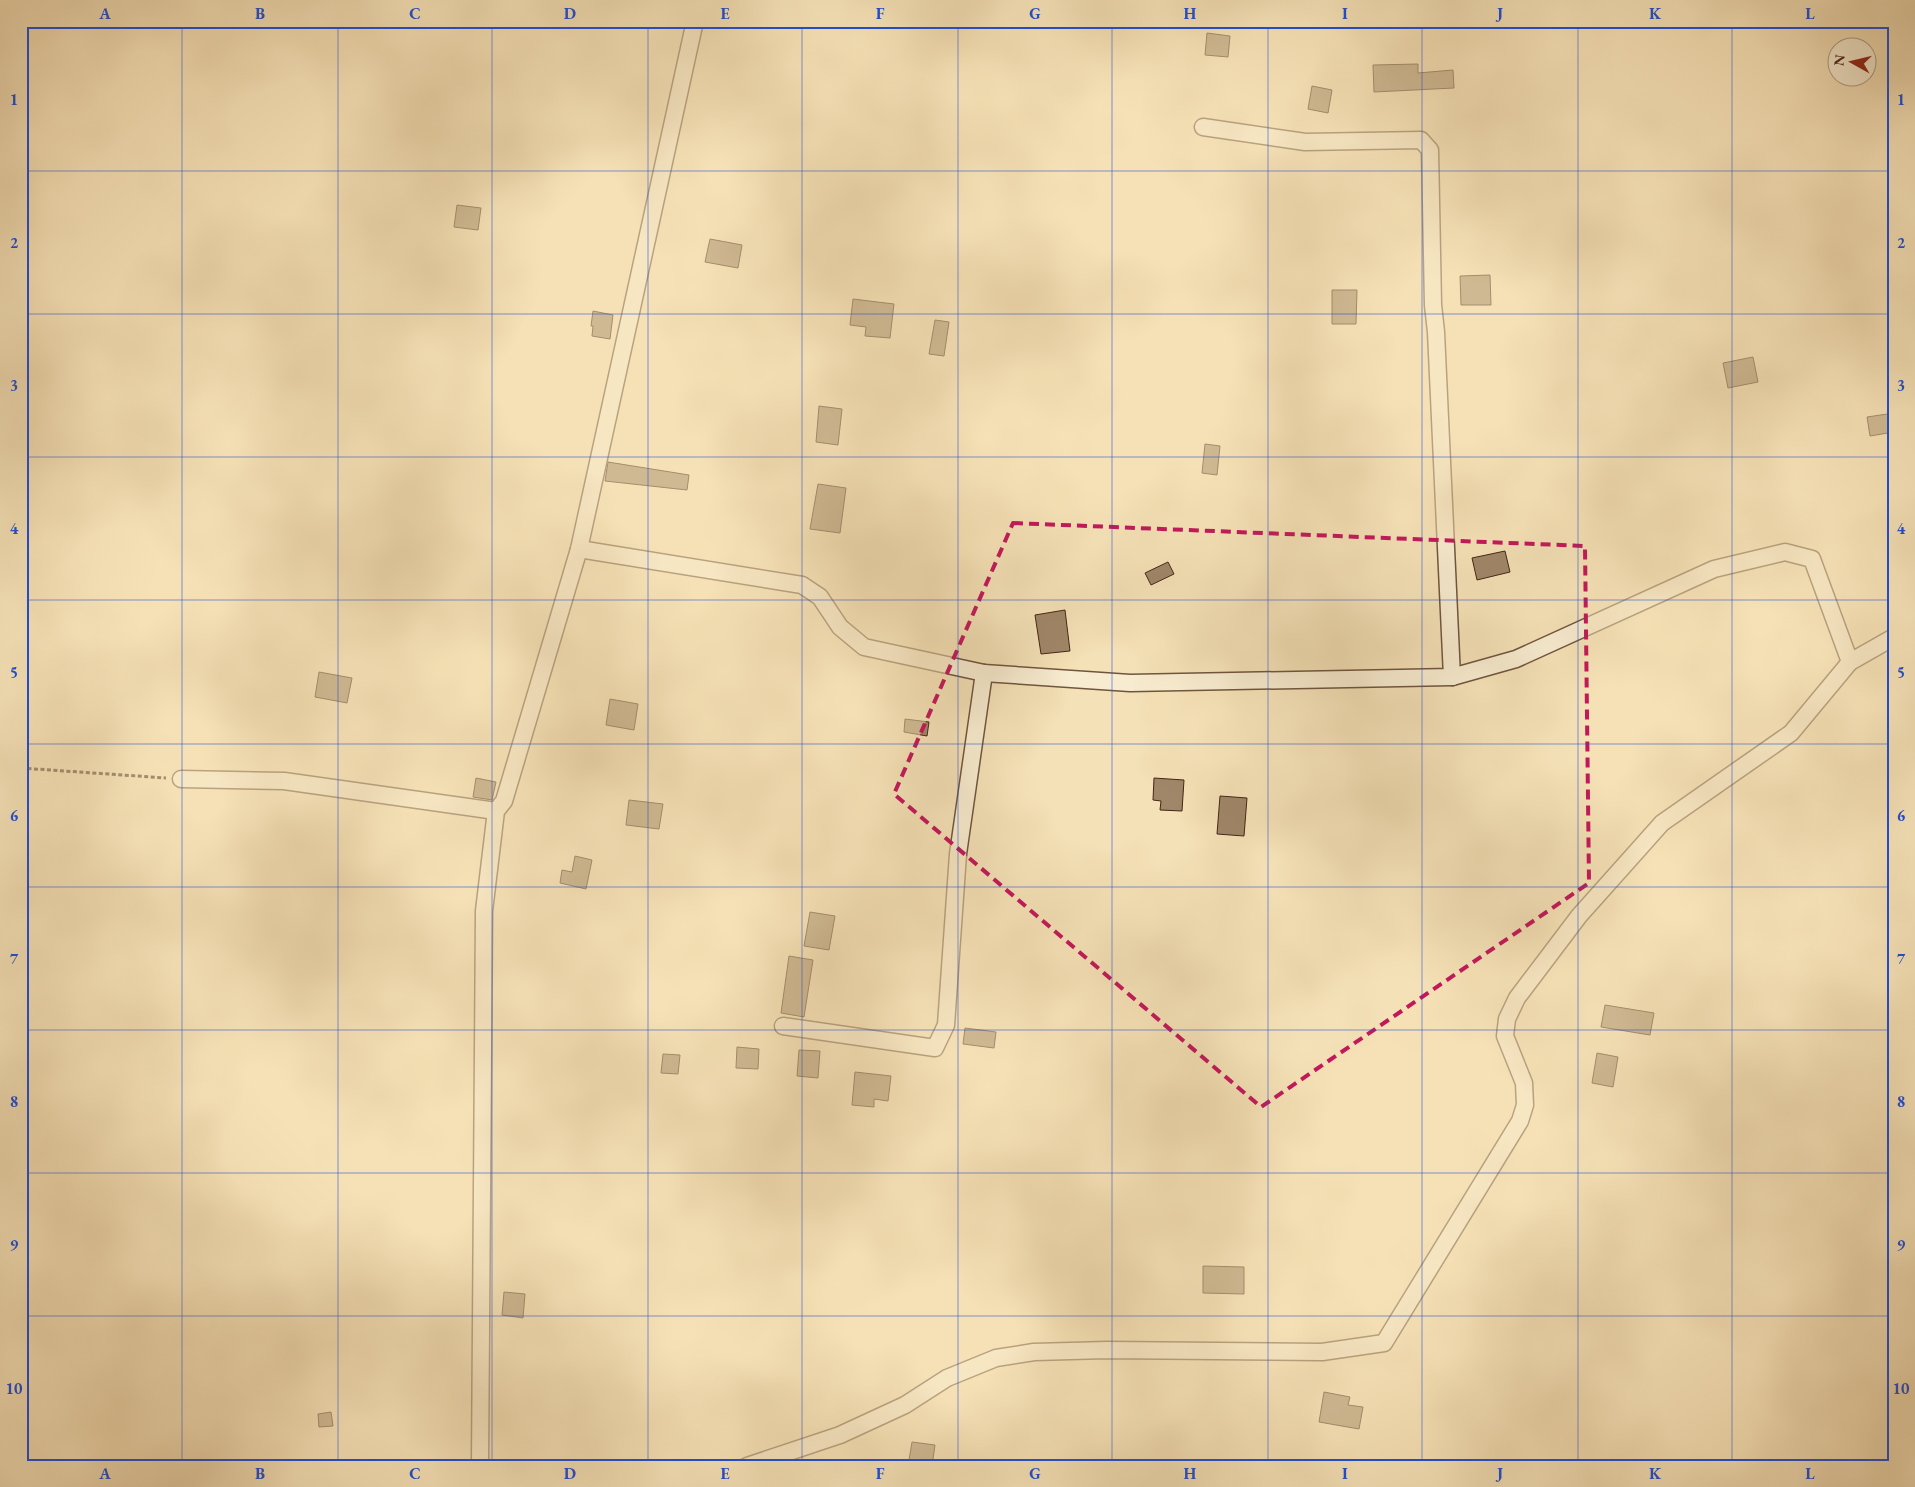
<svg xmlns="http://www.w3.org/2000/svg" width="1915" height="1487" font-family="'EB Garamond',serif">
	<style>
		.building { fill: #a08769; stroke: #432615 }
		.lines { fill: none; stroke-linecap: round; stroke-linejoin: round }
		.street-casing { stroke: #70553e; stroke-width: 19 }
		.path { stroke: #432615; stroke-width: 3; stroke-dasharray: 4 2.5; stroke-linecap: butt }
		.street { stroke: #f8ecd0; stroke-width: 16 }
		.marked { fill: none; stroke: #c2185b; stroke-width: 4; stroke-dasharray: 10 6; stroke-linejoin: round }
		.grid { fill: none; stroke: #1d4ed8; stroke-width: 1; stroke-opacity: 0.55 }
		.neatline { fill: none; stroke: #1d4ed8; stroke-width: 2 }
		.grid-label { font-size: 16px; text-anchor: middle; font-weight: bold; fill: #1d4ed8 }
	</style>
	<rect width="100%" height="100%" fill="#f5e1b7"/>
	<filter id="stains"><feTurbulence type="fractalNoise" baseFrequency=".004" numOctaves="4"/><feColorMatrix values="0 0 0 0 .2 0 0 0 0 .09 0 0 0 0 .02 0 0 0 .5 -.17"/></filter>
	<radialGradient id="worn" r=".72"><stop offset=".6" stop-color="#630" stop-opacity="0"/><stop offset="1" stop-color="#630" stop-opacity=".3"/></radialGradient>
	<g class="building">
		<polygon points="1207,33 1230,36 1228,57 1205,55"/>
		<polygon points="1418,64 1418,73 1453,70 1454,88 1374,92 1373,65"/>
		<polygon points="1312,86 1332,90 1328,113 1308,109"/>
		<polygon points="457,205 481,208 478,230 454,227"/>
		<polygon points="710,239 742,245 738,268 705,262"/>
		<polygon points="1490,275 1491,305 1461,305 1460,276"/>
		<polygon points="1332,290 1357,290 1356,324 1332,324"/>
		<polygon points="853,299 894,304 890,338 865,336 866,327 850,325"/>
		<polygon points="593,311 613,315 610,339 592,336 593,326 591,326"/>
		<polygon points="935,320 949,322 944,356 929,354"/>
		<polygon points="1753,357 1758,382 1728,388 1723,363"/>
		<polygon points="819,406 842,409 838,445 816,442"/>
		<polygon points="1894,413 1894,432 1870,436 1867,417"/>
		<polygon points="1205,444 1220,446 1217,475 1202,473"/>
		<polygon points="608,462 689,475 687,490 605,481"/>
		<polygon points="818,484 846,488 840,533 810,529"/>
		<polygon points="1505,551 1510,572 1477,580 1472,558"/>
		<polygon points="1168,562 1174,574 1151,585 1145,573"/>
		<polygon points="1065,610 1070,651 1041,654 1035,615"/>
		<polygon points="319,672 352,678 347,703 315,697"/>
		<polygon points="610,699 638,704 634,730 606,725"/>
		<polygon points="905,719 929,722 927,736 904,732"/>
		<polygon points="476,778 496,782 492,800 473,797"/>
		<polygon points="1154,778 1184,780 1182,811 1160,810 1161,801 1153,800"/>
		<polygon points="1220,796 1247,798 1244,836 1217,834"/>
		<polygon points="629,800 663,804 659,829 626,825"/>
		<polygon points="575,856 592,860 586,889 560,883 562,870 572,872"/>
		<polygon points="810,912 835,916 829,950 804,946"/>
		<polygon points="789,956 813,960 804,1017 781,1013"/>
		<polygon points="1605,1005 1654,1013 1650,1035 1601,1027"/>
		<polygon points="965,1028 996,1032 994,1048 963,1044"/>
		<polygon points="737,1047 759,1049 758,1069 736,1068"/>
		<polygon points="799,1050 820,1051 818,1078 797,1076"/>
		<polygon points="1597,1053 1618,1057 1613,1087 1592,1083"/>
		<polygon points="663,1054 680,1055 678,1074 661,1073"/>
		<polygon points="855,1072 891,1076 888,1101 874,1099 874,1107 852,1105"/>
		<polygon points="1203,1266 1244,1267 1244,1294 1203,1293"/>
		<polygon points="504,1292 525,1294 523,1318 502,1315"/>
		<polygon points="1324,1392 1350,1397 1348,1405 1363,1407 1359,1429 1319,1422"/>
		<polygon points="331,1412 333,1426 319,1427 318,1414"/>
		<polygon points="912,1442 935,1445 932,1466 908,1466"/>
	</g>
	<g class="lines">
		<defs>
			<g id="street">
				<polyline points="1203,127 1305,142 1421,140 1430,150 1433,305 1436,332 1452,677"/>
				<polyline points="579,549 802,585 820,597 840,627 864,647 984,673 1130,683 1452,677 1516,659 1714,569 1785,552 1812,559 1850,662"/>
				<polyline points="181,779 284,781 496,811"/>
				<polyline points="783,1026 935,1048 946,1025 958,854 984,673"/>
				<polyline points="480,1466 484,911 496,811 504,801 579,549 695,21"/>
				<polyline points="747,1466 840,1435 905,1405 947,1378 996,1358 1034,1352 1107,1350 1322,1352 1384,1343 1520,1121 1525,1105 1524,1083 1505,1036 1507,1019 1517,998 1579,916 1662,823 1791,733 1850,662 1894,637"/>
			</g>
		</defs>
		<use href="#street" class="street-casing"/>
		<polyline class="path" points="21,768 166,778"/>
		<use href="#street" class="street"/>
	</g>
	<path d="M0 0H1915V1487H0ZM1013,523L1585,546L1589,883L1261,1107L894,794Z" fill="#f5e1b7" fill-opacity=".55" fill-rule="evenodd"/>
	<path class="marked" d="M1013,523L1585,546L1589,883L1261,1107L894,794Z"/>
	<path class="grid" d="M182,21V1466M338,21V1466M492,21V1466M648,21V1466M802,21V1466M958,21V1466M1112,21V1466M1268,21V1466M1422,21V1466M1578,21V1466M1732,21V1466M21,171H1894M21,314H1894M21,457H1894M21,600H1894M21,744H1894M21,887H1894M21,1030H1894M21,1173H1894M21,1316H1894"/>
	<rect width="1915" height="1487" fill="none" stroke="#f5e1b7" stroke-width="55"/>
	<g transform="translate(1852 62) rotate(278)"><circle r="24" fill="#f8ecd0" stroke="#b09d85"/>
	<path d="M0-4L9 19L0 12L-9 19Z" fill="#8f2418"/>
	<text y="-8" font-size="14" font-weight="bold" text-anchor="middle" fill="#432615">N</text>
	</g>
	<rect x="28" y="28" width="1860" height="1432" class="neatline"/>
	<g class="grid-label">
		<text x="105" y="19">A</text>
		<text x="260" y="19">B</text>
		<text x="415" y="19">C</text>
		<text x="570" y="19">D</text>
		<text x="725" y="19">E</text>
		<text x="880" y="19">F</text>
		<text x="1035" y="19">G</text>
		<text x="1190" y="19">H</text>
		<text x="1345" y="19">I</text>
		<text x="1500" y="19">J</text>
		<text x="1655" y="19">K</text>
		<text x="1810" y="19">L</text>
		<text x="14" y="105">1</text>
		<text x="1901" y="105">1</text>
		<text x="14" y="248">2</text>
		<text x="1901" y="248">2</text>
		<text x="14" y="391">3</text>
		<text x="1901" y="391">3</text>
		<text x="14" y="534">4</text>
		<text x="1901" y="534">4</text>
		<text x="14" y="678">5</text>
		<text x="1901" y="678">5</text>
		<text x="14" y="821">6</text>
		<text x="1901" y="821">6</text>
		<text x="14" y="964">7</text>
		<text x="1901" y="964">7</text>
		<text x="14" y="1107">8</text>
		<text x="1901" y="1107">8</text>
		<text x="14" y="1250">9</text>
		<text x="1901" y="1250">9</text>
		<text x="14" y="1394">10</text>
		<text x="1901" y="1394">10</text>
		<text x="105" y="1479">A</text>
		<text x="260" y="1479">B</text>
		<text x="415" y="1479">C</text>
		<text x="570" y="1479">D</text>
		<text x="725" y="1479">E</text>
		<text x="880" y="1479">F</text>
		<text x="1035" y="1479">G</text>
		<text x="1190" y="1479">H</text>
		<text x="1345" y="1479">I</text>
		<text x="1500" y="1479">J</text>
		<text x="1655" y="1479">K</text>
		<text x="1810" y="1479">L</text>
	</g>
	<rect width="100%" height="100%" filter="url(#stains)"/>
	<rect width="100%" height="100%" fill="url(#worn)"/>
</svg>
